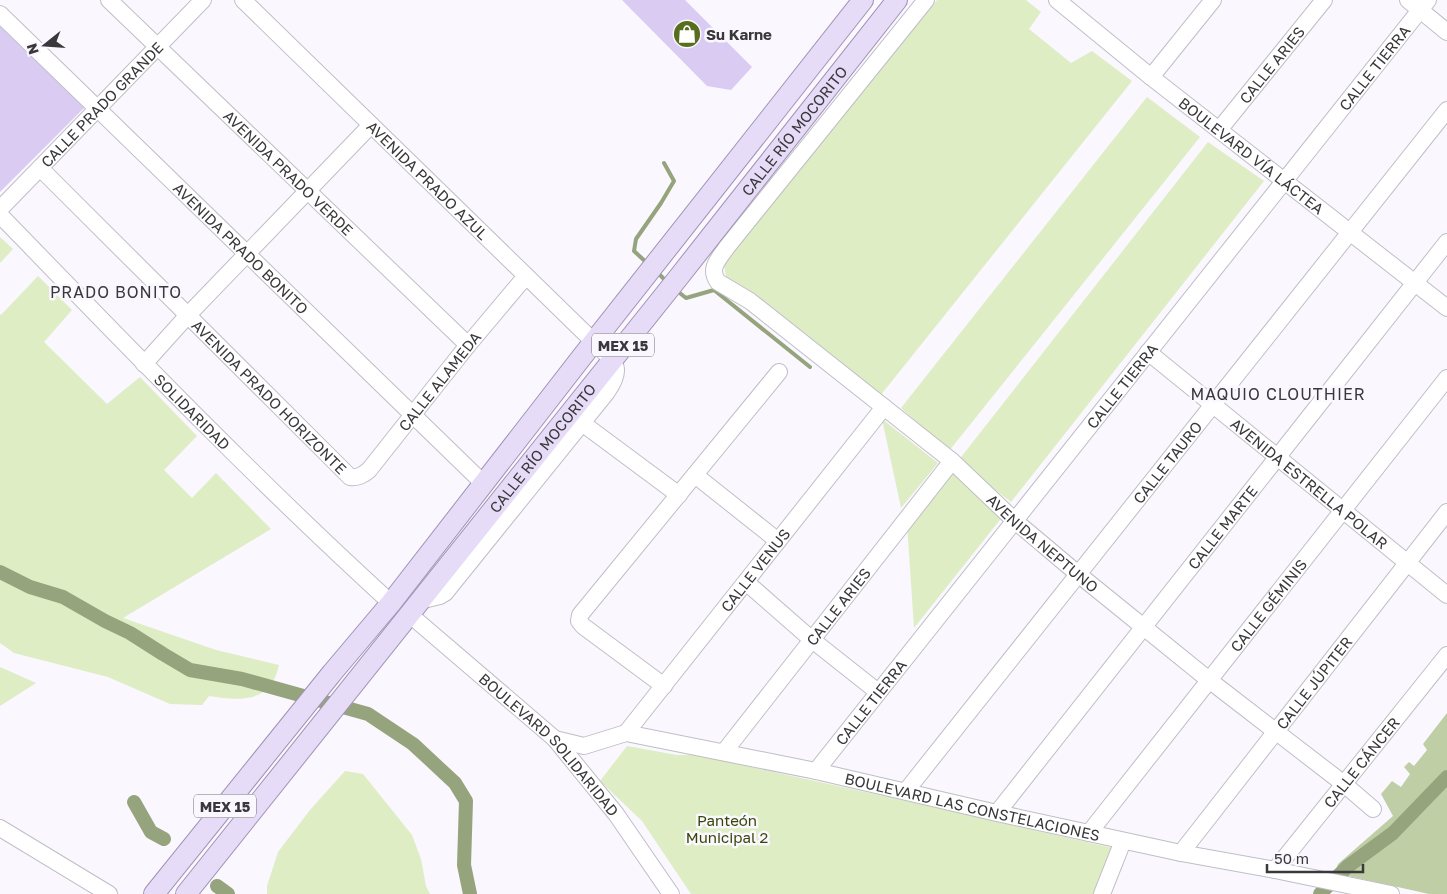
<svg xmlns="http://www.w3.org/2000/svg" width="1447" height="894" font-family="'Golos Text',sans-serif">
	<style>
		.green { fill: #deedc4 }
		.forest { fill: #bfcea5 }
		.lines { fill: none; stroke-linecap: round; stroke-linejoin: round }
		.stream { stroke: #95a47c; stroke-width: 4 }
		.canal { stroke: #95a47c; stroke-width: 14 }
		.building { fill: #dacbf3 }
		.minor-casing { stroke: #c0bec6; stroke-width: 18 }
		.major-casing { stroke: #9f93b3; stroke-width: 22 }
		.minor { stroke: #fff; stroke-width: 16 }
		.major { stroke: #e6dcf8; stroke-width: 20 }
		.labels { text-anchor: middle; dominant-baseline: central; stroke-width: 5; stroke-linejoin: round; paint-order: stroke }
		.shield { fill: #faf7fe; stroke: #737176; stroke-width: 1 }
		.shield-label { font-size: 14px; font-weight: bold; fill: #39383b }
		.poi-label { font-size: 15px; font-weight: bold; fill: #39383b; stroke: #faf7fe; text-anchor: start }
		.street-label { font-size: 15px; fill: #39383b; stroke: #faf7fe }
		.park-label { font-size: 15px; fill: #364705; stroke: #faf7fe }
		.neighbourhood-label { font-size: 16px; letter-spacing: 1px; fill: #39383b; stroke: #faf7fe }
	</style>
	<rect width="100%" height="100%" fill="#faf7fe"/>
	<g class="green">
		<polygon points="937,0 1026,0 1041,12 1029,29 1071,63 1092,51 1132,81 880,396 726,277 724,264"/>
		<polygon points="1147,97 1200,137 949,451 901,408"/>
		<polygon points="1208,142 1264,181 1011,502 958,461"/>
		<polygon points="0,237 13,249 0,263"/>
		<path d="M38,276L72,310L44,342L107,404L140,377L197,436L164,470L192,498L216,473L271,529L123,618L216,650L279,665C271,703 241,701 209,696L202,705L170,704L108,677L14,653L0,643V314L1,315Z"/>
		<polygon points="882,419 938,463 901,508"/>
		<polygon points="949,471 1003,516 914,628 907,524"/>
		<polygon points="0,667 36,683 0,706"/>
		<polygon points="627,746 677,755 696,755 902,800 1113,848 1094,894 691,894 642,821 600,781"/>
		<polygon points="345,771 363,774 412,835 421,859 426,886 430,894 267,894 267,886 278,852 310,810"/>
	</g>
	<polygon class="forest" points="1447,713 1447,894 1429,894 1335,873 1338,864 1393,816 1381,794 1392,781 1401,787 1410,774 1404,767 1409,762 1414,766 1427,750 1423,744"/>
	<g class="lines">
		<g class="stream">
			<polyline points="647,263 634,251 636,239 661,203 674,181 664,163"/>
			<polyline points="656,271 667,282"/>
			<polyline points="676,290 686,298 714,290 810,367"/>
		</g>
		<g class="canal">
			<polyline points="0,572 30,587 63,597 105,621 130,633 163,654 190,670 242,679 368,714 413,744 455,783 466,801 464,865 470,894"/>
			<polyline points="134,802 151,832 164,839"/>
			<polyline points="217,886 228,894"/>
			<polyline points="1320,894 1347,867 1393,833 1447,777"/>
		</g>
	</g>
	<g class="building">
		<polygon points="622,0 685,0 752,67 731,90 707,86"/>
		<polygon points="0,24 85,107 0,192"/>
	</g>
	<g class="lines">
		<defs>
			<g id="minor">
				<path id="s1" d="M109,0L468,345"/>
				<path id="s2" d="M243,0L594,342C614,362 625,366 607,392L445,593L440,596L419,601"/>
				<path id="s3" d="M926,0L727,247C719,259 708,268 718,282L750,301L952,461L1015,521L1078,574L1209,680L1344,784L1373,809"/>
				<path id="s4" d="M1057,0L1151,77L1447,308"/>
				<polyline points="1408,0 1447,32"/>
				<path id="s5" d="M0,14L483,483"/>
				<polyline points="1151,77 1213,0"/>
				<path id="s6" d="M1219,130L1324,0"/>
				<path id="s7" d="M40,168L350,477C358,478 363,475 369,470L468,345L526,276"/>
				<path id="s8" d="M0,209L203,0"/>
				<path id="s9" d="M0,215C128,347 255,479 391,603"/>
				<path id="s10" d="M1148,352L1447,595"/>
				<polyline points="144,364 188,315 371,125"/>
				<polyline points="582,423 679,495"/>
				<polyline points="695,475 778,541"/>
				<polyline points="746,582 811,639 878,692"/>
				<path id="s11" d="M409,614L555,739L616,814L671,894"/>
				<polyline points="664,686 583,626 579,621 580,615 779,372"/>
				<path id="s12" d="M626,733L884,407"/>
				<path id="s13" d="M555,739L584,746L626,733L816,771L997,813L1181,853L1275,870L1391,894"/>
				<path id="s14" d="M724,752L952,461"/>
				<path id="s15" d="M816,771L1428,0"/>
				<path id="s16" d="M906,791L1447,110"/>
				<path id="s17" d="M997,813L1447,242"/>
				<polyline points="0,828 109,894"/>
				<path id="s18" d="M1089,833L1447,378"/>
				<path id="s19" d="M1181,853L1447,512"/>
				<path id="s20" d="M1275,870L1447,655"/>
				<polyline points="1102,894 1123,841"/>
			</g>
			<g id="major">
				<polyline points="154,894 332,673 391,603 581,358 863,0"/>
				<path id="s21" d="M186,894L678,278L897,0"/>
			</g>
		</defs>
		<use href="#minor" class="minor-casing"/>
		<use href="#major" class="major-casing"/>
		<use href="#minor" class="minor"/>
		<use href="#major" class="major"/>
	</g>
	<defs>
		<symbol id="shop-disc" viewBox="-11 -11 22 22"><circle r="9.5" fill="#576e1e" stroke="#faf7fe"/><path d="M-5-2.5h2.3a2.7 3.5 0 0 1 5.4 0H5L5.5 6h-11ZM-1.5-2.5h3a1.5 2.3 0 0 0-3 0Z" fill="#fff"/></symbol>
	</defs>
	<g fill-rule="evenodd">
		<use href="#shop-disc" x="671" y="18" width="32" height="32"/>
	</g>
	<g class="labels">
		<g class="shield">
			<rect x="592" y="333.5" width="62" height="23" rx="4"/>
			<rect x="194" y="794.5" width="62" height="23" rx="4"/>
		</g>
		<g class="shield-label">
			<text x="623" y="345">MEX 15</text>
			<text x="225" y="806">MEX 15</text>
		</g>
		<g class="poi-label">
			<text x="706" y="34">Su Karne</text>
		</g>
		<g class="street-label">
			<text stroke="none"><textPath href="#s6" startOffset="84">CALLE ARIES</textPath></text>
			<text stroke="none"><textPath href="#s15" startOffset="898">CALLE TIERRA</textPath></text>
			<text stroke="none"><textPath href="#s8" startOffset="146">CALLE PRADO GRANDE</textPath></text>
			<text stroke="none"><textPath href="#s21" startOffset="976">CALLE RÍO MOCORITO</textPath></text>
			<text stroke="none"><textPath href="#s4" startOffset="249">BOULEVARD VÍA LÁCTEA</textPath></text>
			<text stroke="none"><textPath href="#s1" startOffset="249">AVENIDA PRADO VERDE</textPath></text>
			<text stroke="none"><textPath href="#s2" startOffset="258">AVENIDA PRADO AZUL</textPath></text>
			<text stroke="none"><textPath href="#s5" startOffset="336">AVENIDA PRADO BONITO</textPath></text>
			<text stroke="none"><textPath href="#s7" startOffset="572">CALLE ALAMEDA</textPath></text>
			<text stroke="none"><textPath href="#s15" startOffset="492">CALLE TIERRA</textPath></text>
			<text stroke="none"><textPath href="#s7" startOffset="324">AVENIDA PRADO HORIZONTE</textPath></text>
			<text stroke="none"><textPath href="#s9" startOffset="275">SOLIDARIDAD</textPath></text>
			<text stroke="none"><textPath href="#s21" startOffset="571">CALLE RÍO MOCORITO</textPath></text>
			<text stroke="none"><textPath href="#s16" startOffset="420">CALLE TAURO</textPath></text>
			<text stroke="none"><textPath href="#s10" startOffset="208">AVENIDA ESTRELLA POLAR</textPath></text>
			<text stroke="none"><textPath href="#s17" startOffset="364">CALLE MARTE</textPath></text>
			<text stroke="none"><textPath href="#s3" startOffset="774">AVENIDA NEPTUNO</textPath></text>
			<text stroke="none"><textPath href="#s12" startOffset="208">CALLE VENUS</textPath></text>
			<text stroke="none"><textPath href="#s18" startOffset="290">CALLE GÉMINIS</textPath></text>
			<text stroke="none"><textPath href="#s14" startOffset="185">CALLE ARIES</textPath></text>
			<text stroke="none"><textPath href="#s19" startOffset="216">CALLE JÚPITER</textPath></text>
			<text stroke="none"><textPath href="#s15" startOffset="88">CALLE TIERRA</textPath></text>
			<text stroke="none"><textPath href="#s11" startOffset="192">BOULEVARD SOLIDARIDAD</textPath></text>
			<text stroke="none"><textPath href="#s20" startOffset="138">CALLE CÁNCER</textPath></text>
			<text stroke="none"><textPath href="#s13" startOffset="428">BOULEVARD LAS CONSTELACIONES</textPath></text>
		</g>
		<g class="park-label">
			<text x="727" y="820">Panteón<tspan x="727" dy="17">Municipal 2</tspan></text>
		</g>
		<g class="neighbourhood-label">
			<text x="116" y="292">PRADO BONITO</text>
			<text x="1278" y="394">MAQUIO CLOUTHIER</text>
		</g>
	</g>
	<g transform="translate(45 45) rotate(253)" stroke="#faf7fe" stroke-width="4" paint-order="stroke">
	<path d="M0-4L9 19L0 12L-9 19Z" fill="#39383b"/>
	<text y="-8" font-size="14" font-weight="bold" text-anchor="middle" fill="#39383b">N</text>
	</g>
	<path d="M1267 864v8h96v-8" fill="none" stroke="#39383b" stroke-width="2.5"/>
	<text x="1274" y="864" font-size="15" fill="#39383b" stroke="#faf7fe" stroke-width="4" paint-order="stroke">50 m</text>
</svg>
